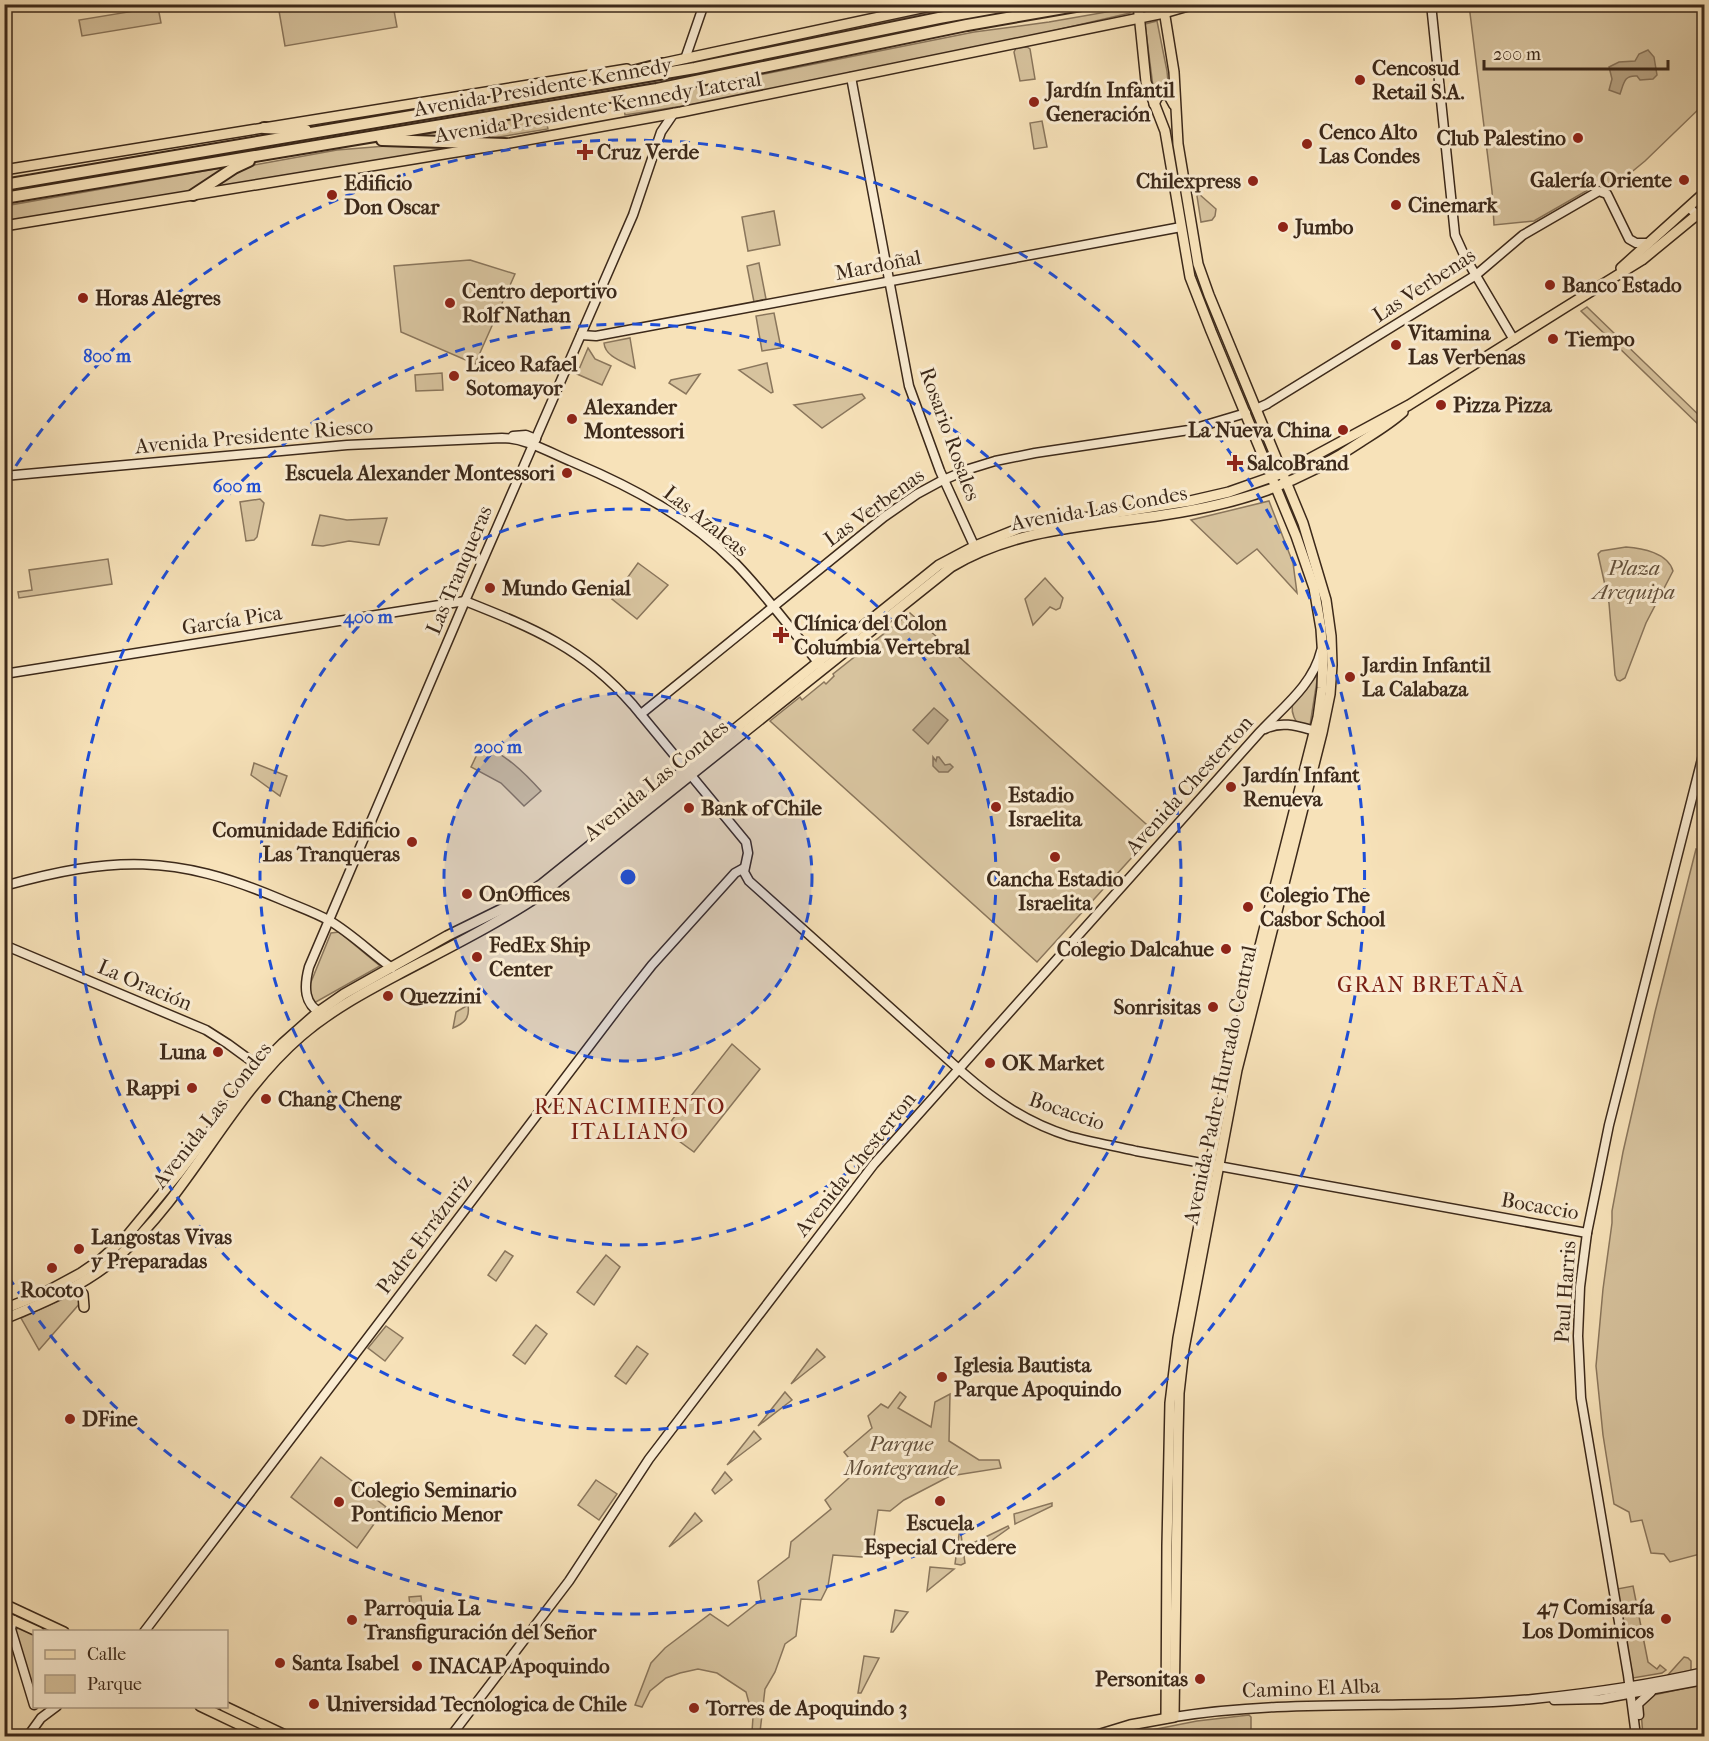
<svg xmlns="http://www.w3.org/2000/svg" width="1709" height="1741" font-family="'IM FELL French Canon',serif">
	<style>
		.green { fill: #d7c39e; stroke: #8a765c; stroke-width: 1.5 }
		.water { fill: #b7a383; stroke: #867259; stroke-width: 1.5 }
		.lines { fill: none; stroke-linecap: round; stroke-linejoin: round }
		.secondary-casing { stroke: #3c291a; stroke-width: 11 }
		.primary-casing { stroke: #3c291a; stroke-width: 12 }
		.highway-casing { stroke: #3c291a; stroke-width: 14 }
		.secondary { stroke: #faecd2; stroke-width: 8 }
		.primary { stroke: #f7e2b9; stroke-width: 9 }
		.highway { stroke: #f7e2b9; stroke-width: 10 }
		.ring { fill: none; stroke: #1d4ed8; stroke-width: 3; stroke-dasharray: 10 8 }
		.poi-dot { fill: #8f2418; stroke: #faecd2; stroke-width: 2 }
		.labels { text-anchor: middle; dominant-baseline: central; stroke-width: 6; stroke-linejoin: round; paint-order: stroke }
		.poi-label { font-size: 21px; font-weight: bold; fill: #3c291a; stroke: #faecd2; text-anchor: start }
		.street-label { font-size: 21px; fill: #3c291a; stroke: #faecd2 }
		.park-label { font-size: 21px; font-style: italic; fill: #63503b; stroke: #faecd2 }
		.neighbourhood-label { font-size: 22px; letter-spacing: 1.5px; fill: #7a1f14; stroke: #faecd2 }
		.centre { fill: #1d4ed8; stroke: #faecd2; stroke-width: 3 }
		.ring-label { font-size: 18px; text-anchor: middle; font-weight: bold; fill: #1d4ed8; stroke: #faecd2; stroke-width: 6; stroke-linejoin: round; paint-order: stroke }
	</style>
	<rect width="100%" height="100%" fill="#f7e2b9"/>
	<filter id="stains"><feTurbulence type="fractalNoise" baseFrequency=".00333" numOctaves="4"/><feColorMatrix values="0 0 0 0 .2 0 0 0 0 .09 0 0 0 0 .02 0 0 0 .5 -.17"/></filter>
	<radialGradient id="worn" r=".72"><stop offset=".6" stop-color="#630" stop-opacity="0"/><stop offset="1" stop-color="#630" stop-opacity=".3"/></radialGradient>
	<g class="green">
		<polygon points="278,5 393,5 397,27 285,46"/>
		<polygon points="958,5 963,5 703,62 658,69"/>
		<polygon points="1469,5 1704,5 1704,104 1645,161 1617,184 1600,183 1534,221 1494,225 1492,191"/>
		<polygon points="158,7 161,23 82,36 79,20"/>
		<polygon points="1129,8 1130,13 1035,35 715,101 625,115 623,100 714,84 974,32 1049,22"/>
		<polygon points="1157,21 1167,71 1169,92 1159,90 1154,94 1145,24"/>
		<polygon points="913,29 914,31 654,85 5,193 5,190 608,89 708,71"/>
		<polygon points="1027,47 1030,49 1035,79 1020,81 1014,52 1016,48"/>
		<polygon points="544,113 548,129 487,139 456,139 416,134"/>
		<polygon points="1042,121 1047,147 1034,149 1030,123"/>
		<polygon points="398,145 462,146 208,190 240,171 254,165 337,150"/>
		<polygon points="232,166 190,192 5,223 5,206"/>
		<polygon points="1199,194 1216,209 1215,216 1212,220 1201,222 1197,196"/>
		<polygon points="774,211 780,245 748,251 742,217"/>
		<polygon points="470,260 515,274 475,364 401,332 394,266"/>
		<polygon points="759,263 766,299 754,302 747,266"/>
		<polygon points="1587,307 1704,420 1704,430 1581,311"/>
		<polygon points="774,313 781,348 762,351 756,316"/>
		<path d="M630,338L635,368C624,362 605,357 604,343Z"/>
		<polygon points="588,348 595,359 611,366 602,385 577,374"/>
		<polygon points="767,363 773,392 771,393 739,370"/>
		<polygon points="442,373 443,390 416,391 415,375"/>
		<polygon points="700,374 686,394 669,383 671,380"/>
		<polygon points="862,394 865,398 822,428 794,405"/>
		<polygon points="260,499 264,503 257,537 254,540 246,541 240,502"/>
		<polygon points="1269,501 1293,563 1297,593 1257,549 1237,564 1191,520"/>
		<polygon points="320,515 347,520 387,518 379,545 349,541 323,546 312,545"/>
		<path d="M1626,547C1642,548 1668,553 1673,571L1646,623L1625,678L1620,681L1617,680L1615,675L1609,603L1598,554L1601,551Z"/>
		<polygon points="108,559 112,584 19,598 18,592 32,590 29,570"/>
		<polygon points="638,563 668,585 637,619 612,599"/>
		<polygon points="1045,578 1063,598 1060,608 1056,610 1050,607 1033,625 1025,599"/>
		<polygon points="910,613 1155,832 1037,962 770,721 800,697 802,700 824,682 826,684 834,676 833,674"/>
		<path d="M1318,674L1310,725L1297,723C1282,699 1305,690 1318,674Z"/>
		<path d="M482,744C507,756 523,771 541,791L524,806L501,783L471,767Z"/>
		<polygon points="254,763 287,776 280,796 251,775"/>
		<polygon points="1696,849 1704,851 1704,1553 1670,1562 1664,1554 1651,1553 1642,1520 1631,1522 1629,1512 1614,1504 1603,1435 1596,1366 1603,1289 1612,1223 1612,1211 1623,1152 1655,1012"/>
		<polygon points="339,932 380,966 314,1003 309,997 309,987 331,933"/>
		<path d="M468,1005C470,1018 465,1023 453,1028L456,1012Z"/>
		<polygon points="732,1044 760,1069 694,1152 664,1130"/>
		<polygon points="505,1251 513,1256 496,1281 488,1275"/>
		<polygon points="606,1255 620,1267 594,1305 577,1292"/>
		<polygon points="74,1294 79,1296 81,1302 39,1350 21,1318"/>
		<polygon points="536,1325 547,1334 525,1364 513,1355"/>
		<polygon points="386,1326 403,1338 385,1361 368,1348"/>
		<polygon points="637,1346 648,1354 626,1384 615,1376"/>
		<polygon points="817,1349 825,1357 791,1384"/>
		<polygon points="785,1392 792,1400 758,1426"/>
		<polygon points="900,1392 906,1397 898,1408 931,1427 935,1402 950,1394 949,1441 979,1460 999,1460 1001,1468 950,1476 904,1500 890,1511 878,1510 872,1550 862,1557 833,1555 828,1586 821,1600 801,1599 796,1636 785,1644 775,1672 765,1689 760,1732 752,1732 753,1717 746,1692 717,1673 698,1669 680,1673 666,1678 650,1691 642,1707 635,1705 651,1663 665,1648 710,1614 728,1626 761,1600 758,1581 789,1557 791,1542 831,1509 825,1500 849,1478 848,1472 856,1467 844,1452 872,1428 868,1416 881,1404 888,1408"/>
		<polygon points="754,1431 761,1439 727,1465"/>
		<polygon points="321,1457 386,1507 357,1548 291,1497"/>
		<polygon points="725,1472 732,1480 715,1494 712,1490"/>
		<polygon points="596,1480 617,1494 599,1520 578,1505"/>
		<polygon points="1052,1503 1052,1506 1015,1524 1014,1514"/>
		<polygon points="695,1513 702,1521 669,1547"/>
		<polygon points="1008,1526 1009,1528 971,1555 969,1545"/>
		<polygon points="960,1527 965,1563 961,1565 955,1564"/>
		<polygon points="930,1567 954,1569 927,1591"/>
		<polygon points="1633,1586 1648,1662 1657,1669 1660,1665 1666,1670 1662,1673 1633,1678 1617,1589"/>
		<polygon points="421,1596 423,1614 411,1615 409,1597"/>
		<polygon points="895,1610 908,1612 893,1632 891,1632"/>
		<polygon points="18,1627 34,1634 34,1694 15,1633"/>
		<polygon points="864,1656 879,1658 861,1693 858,1693"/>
		<polygon points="1684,1657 1688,1658 1691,1661 1691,1672 1667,1676"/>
		<polygon points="1704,1684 1704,1736 1643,1736 1640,1698"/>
		<polygon points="1249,1715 1251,1717 1251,1736 1121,1736 1197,1721"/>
	</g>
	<g class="water">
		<path d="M1648,50L1654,57L1657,75L1653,79L1640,80L1637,76C1624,75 1624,83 1620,94L1609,90L1612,79L1609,67L1619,62L1635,61L1639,54Z"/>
		<polygon points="934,708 948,720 928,744 913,730"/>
		<polygon points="933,757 936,761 937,757 939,757 945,765 950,764 953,767 948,772 939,772 933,766"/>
	</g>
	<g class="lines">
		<defs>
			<g id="secondary">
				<polyline points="1431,4 1455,235 1465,257 1514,340"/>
				<polyline points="685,59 704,4"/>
				<polyline points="851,77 909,386 940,471 977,552"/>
				<polyline points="1689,207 1704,223"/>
				<polyline points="581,335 596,336 1181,227"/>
				<polyline points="1256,409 1267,404 1476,275 1523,235 1599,191 1607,194 1629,239 1636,243 1649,243"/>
				<polyline points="513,436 526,435 536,439"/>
				<path d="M4,476L347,445L502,438C527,438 552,454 575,463C634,488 690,518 736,564C767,596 793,632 821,666"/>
				<path d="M465,601C533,628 583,648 633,705L746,842L748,853L744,872L749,881L962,1072C994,1100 1027,1123 1069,1136C1091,1142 1114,1146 1136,1151L1587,1233"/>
				<polyline points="4,674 465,601"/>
				<polyline points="641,714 884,517 917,494 941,481 969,469 995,461 1035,453 1189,430 1246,413"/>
				<path d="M1265,729C1283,720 1300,727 1319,732"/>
				<path d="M4,886C112,856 175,854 280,899C296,906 314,912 330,921C352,934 371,953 392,968"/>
				<polyline points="4,945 206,1030 228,1044 265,1071"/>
				<path d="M323,1014C303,1005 304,986 309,967L465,601L633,215L661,132L674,113"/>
				<polyline points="13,1620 11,1629 34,1705"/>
				<polyline points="144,1632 622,1003 652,965 735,873 744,868"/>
				<polyline points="1554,1700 1601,1699 1704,1680"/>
				<polyline points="1639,1715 1638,1704 1651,1692"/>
				<path d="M1174,1717C1293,1698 1414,1710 1533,1699C1591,1693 1648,1685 1704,1672"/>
				<polyline points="28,1736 41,1718 57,1706"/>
				<path d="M451,1736L569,1581L649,1459L874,1164L1259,733C1282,708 1313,685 1321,651"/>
				<polyline points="1636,1736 1628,1675 1581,1398 1578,1336 1580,1287 1587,1233 1609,1125 1704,751"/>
			</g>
			<g id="primary">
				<polyline points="1138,4 1146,82 1165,131 1190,277 1211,331 1296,536 1314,588 1321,629 1323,659 1322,688 1318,717 1226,1080 1178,1338 1170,1403 1167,1546 1166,1718"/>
				<polyline points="655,65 940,4"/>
				<polyline points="1154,104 1158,96 1164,94 1169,96 1174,105"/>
				<polyline points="4,170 627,69"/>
				<polyline points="4,226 505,144 681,112 1164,13 1195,4"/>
				<polyline points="1621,268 1704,193"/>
				<polyline points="74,1288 83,1294 84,1307"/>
				<polyline points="4,1309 44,1293 81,1273 100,1260 126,1237 178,1174 259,1067 283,1043 318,1012 344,994 447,936 510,905 542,884 939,565 975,546 1020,528 1190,501 1229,492 1283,473 1409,405 1569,305 1642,260 1704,209"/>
				<path d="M4,1319C46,1302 85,1285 119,1256C191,1192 229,1098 301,1036C330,1011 363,993 397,975C446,949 497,924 543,893L951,567C1016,528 1090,526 1163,515C1239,504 1299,484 1362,441C1376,432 1391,423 1403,412"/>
				<polyline points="4,1604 64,1632"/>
				<polyline points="4,1616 39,1632"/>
				<polyline points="200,1706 263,1736"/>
				<polyline points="224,1706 287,1736"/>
				<polyline points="1094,1736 1130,1725 1174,1717 1178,1435 1179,1393 1184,1349 1237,1070 1322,733 1330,694 1332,665 1331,636 1326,600 1303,523 1209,295 1198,264 1178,144 1174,72 1163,4"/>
			</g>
			<g id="highway">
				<polyline points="619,75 662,64"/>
				<polyline points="264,128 306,130"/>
				<polyline points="382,140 505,144"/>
				<polyline points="4,185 695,68 939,18 1018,4"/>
				<polyline points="193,195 234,168 249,161"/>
				<polyline points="4,198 657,89 967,25 1087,4"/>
			</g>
		</defs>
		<use href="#secondary" class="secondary-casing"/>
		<use href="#primary" class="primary-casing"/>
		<use href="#highway" class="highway-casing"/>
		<use href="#secondary" class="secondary"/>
		<use href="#primary" class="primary"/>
		<use href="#highway" class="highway"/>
	</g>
	<circle cx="628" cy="877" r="184" fill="#1d4ed8" fill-opacity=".12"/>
	<g class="ring">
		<circle cx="628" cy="877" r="184"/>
		<circle cx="628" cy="877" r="368"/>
		<circle cx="628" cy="877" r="553"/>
		<path d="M6 481A737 737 0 1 1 6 1273"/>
	</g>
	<g class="poi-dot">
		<circle cx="1360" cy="80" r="6"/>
		<circle cx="1034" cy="102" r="6"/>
		<circle cx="1578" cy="138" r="6"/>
		<circle cx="1307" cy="144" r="6"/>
		<path d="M582 143h6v6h6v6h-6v6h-6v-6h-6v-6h6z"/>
		<circle cx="1684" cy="180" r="6"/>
		<circle cx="1253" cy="181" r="6"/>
		<circle cx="332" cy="195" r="6"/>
		<circle cx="1396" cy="205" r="6"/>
		<circle cx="1283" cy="227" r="6"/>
		<circle cx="1550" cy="285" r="6"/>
		<circle cx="83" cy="298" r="6"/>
		<circle cx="450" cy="303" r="6"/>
		<circle cx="1553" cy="339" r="6"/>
		<circle cx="1396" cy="345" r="6"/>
		<circle cx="454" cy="376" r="6"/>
		<circle cx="1441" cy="405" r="6"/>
		<circle cx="572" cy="419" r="6"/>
		<circle cx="1343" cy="430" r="6"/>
		<path d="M1232 454h6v6h6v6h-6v6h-6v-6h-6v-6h6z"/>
		<circle cx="567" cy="473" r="6"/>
		<circle cx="490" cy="588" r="6"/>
		<path d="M778 626h6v6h6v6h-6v6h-6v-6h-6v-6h6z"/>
		<circle cx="1350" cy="677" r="6"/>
		<circle cx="1231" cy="787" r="6"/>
		<circle cx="996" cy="807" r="6"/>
		<circle cx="689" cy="808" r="6"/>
		<circle cx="412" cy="842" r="6"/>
		<circle cx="1055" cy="857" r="6"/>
		<circle cx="467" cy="894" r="6"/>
		<circle cx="1248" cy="907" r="6"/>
		<circle cx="1226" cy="949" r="6"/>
		<circle cx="477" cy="957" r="6"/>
		<circle cx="388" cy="996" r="6"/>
		<circle cx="1213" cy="1007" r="6"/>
		<circle cx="218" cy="1052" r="6"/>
		<circle cx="990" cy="1063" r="6"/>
		<circle cx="192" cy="1088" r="6"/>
		<circle cx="266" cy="1099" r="6"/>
		<circle cx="79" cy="1249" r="6"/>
		<circle cx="52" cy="1268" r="6"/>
		<circle cx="942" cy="1377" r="6"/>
		<circle cx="70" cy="1419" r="6"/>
		<circle cx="940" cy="1501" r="6"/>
		<circle cx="339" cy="1502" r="6"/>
		<circle cx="1666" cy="1619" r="6"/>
		<circle cx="352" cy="1620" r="6"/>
		<circle cx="280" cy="1663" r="6"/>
		<circle cx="417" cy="1666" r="6"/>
		<circle cx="1200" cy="1679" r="6"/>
		<circle cx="314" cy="1704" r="6"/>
		<circle cx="694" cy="1708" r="6"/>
	</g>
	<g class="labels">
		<g class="poi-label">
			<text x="1372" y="68">Cencosud<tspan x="1372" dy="24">Retail S.A.</tspan></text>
			<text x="1046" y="90">Jardín Infantil<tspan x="1046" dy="24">Generación</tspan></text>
			<text x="1319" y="132">Cenco Alto<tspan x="1319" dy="24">Las Condes</tspan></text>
			<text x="1566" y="138" text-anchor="end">Club Palestino</text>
			<text x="597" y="152">Cruz Verde</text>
			<text x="1672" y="180" text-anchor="end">Galería Oriente</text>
			<text x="1241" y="181" text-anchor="end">Chilexpress</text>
			<text x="344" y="183">Edificio<tspan x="344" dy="24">Don Oscar</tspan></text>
			<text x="1408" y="205">Cinemark</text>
			<text x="1295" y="227">Jumbo</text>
			<text x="1562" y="285">Banco Estado</text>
			<text x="462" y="291">Centro deportivo<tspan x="462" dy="24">Rolf Nathan</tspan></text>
			<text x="95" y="298">Horas Alegres</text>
			<text x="1408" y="333">Vitamina<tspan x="1408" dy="24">Las Verbenas</tspan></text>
			<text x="1565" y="339">Tiempo</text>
			<text x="466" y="364">Liceo Rafael<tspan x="466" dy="24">Sotomayor</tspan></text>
			<text x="1453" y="405">Pizza Pizza</text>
			<text x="584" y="407">Alexander<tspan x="584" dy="24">Montessori</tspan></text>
			<text x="1331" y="430" text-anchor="end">La Nueva China</text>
			<text x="1247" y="463">SalcoBrand</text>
			<text x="555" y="473" text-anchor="end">Escuela Alexander Montessori</text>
			<text x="502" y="588">Mundo Genial</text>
			<text x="794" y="623">Clínica del Colon<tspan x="794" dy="24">Columbia Vertebral</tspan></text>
			<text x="1362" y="665">Jardin Infantil<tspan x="1362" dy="24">La Calabaza</tspan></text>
			<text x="1243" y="775">Jardín Infant<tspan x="1243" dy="24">Renueva</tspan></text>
			<text x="1008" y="795">Estadio<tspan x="1008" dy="24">Israelita</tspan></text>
			<text x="701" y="808">Bank of Chile</text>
			<text x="400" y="830" text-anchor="end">Comunidade Edificio<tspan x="400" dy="24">Las Tranqueras</tspan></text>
			<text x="1055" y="879" text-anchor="middle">Cancha Estadio<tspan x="1055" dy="24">Israelita</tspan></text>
			<text x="479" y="894">OnOffices</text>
			<text x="1260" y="895">Colegio The<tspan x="1260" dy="24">Casbor School</tspan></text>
			<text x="489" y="945">FedEx Ship<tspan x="489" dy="24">Center</tspan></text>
			<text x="1214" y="949" text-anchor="end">Colegio Dalcahue</text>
			<text x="400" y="996">Quezzini</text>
			<text x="1201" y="1007" text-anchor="end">Sonrisitas</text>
			<text x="206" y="1052" text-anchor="end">Luna</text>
			<text x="1002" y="1063">OK Market</text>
			<text x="180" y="1088" text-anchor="end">Rappi</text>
			<text x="278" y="1099">Chang Cheng</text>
			<text x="91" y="1237">Langostas Vivas<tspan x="91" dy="24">y Preparadas</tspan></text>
			<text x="52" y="1290" text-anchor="middle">Rocoto</text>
			<text x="954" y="1365">Iglesia Bautista<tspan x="954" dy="24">Parque Apoquindo</tspan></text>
			<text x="82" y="1419">DFine</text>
			<text x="351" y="1490">Colegio Seminario<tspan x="351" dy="24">Pontificio Menor</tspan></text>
			<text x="940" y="1523" text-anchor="middle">Escuela<tspan x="940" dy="24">Especial Credere</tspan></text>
			<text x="1654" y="1607" text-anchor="end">47 Comisaría<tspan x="1654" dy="24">Los Dominicos</tspan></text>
			<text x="364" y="1608">Parroquia La<tspan x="364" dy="24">Transfiguración del Señor</tspan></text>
			<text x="292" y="1663">Santa Isabel</text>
			<text x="429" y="1666">INACAP Apoquindo</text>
			<text x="1188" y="1679" text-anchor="end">Personitas</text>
			<text x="326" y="1704">Universidad Tecnologica de Chile</text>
			<text x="706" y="1708">Torres de Apoquindo 3</text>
		</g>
		<g class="street-label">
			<text transform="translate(543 87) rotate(-10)">Avenida Presidente Kennedy</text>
			<text transform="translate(598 107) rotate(-10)">Avenida Presidente Kennedy Lateral</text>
			<text transform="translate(878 265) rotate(-11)">Mardoñal</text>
			<text transform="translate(1424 285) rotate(-33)">Las Verbenas</text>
			<text transform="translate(950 434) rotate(70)">Rosario Rosales</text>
			<text transform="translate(254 436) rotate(-5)">Avenida Presidente Riesco</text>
			<text transform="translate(874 507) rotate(-36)">Las Verbenas</text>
			<text transform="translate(1099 508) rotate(-10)">Avenida Las Condes</text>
			<text transform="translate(706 521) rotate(38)">Las Azaleas</text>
			<text transform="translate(459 570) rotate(-67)">Las Tranqueras</text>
			<text transform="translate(232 620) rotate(-9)">García Pica</text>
			<text transform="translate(656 780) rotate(-39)">Avenida Las Condes</text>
			<text transform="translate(1189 785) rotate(-48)">Avenida Chesterton</text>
			<text transform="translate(145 985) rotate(23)">La Oración</text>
			<text transform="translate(1220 1085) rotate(-78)">Avenida Padre Hurtado Central</text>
			<text transform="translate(1067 1111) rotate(19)">Bocaccio</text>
			<text transform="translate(212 1115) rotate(-52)">Avenida Las Condes</text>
			<text transform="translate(855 1164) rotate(-51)">Avenida Chesterton</text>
			<text transform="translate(1540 1206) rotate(10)">Bocaccio</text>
			<text transform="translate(424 1234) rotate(-53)">Padre Errázuriz</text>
			<text transform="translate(1565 1292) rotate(-86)">Paul Harris</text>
			<text transform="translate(1311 1688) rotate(-2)">Camino El Alba</text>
		</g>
		<g class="park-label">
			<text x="1634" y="568">Plaza<tspan x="1634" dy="24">Arequipa</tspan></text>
			<text x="901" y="1444">Parque<tspan x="901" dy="24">Montegrande</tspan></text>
		</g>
		<g class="neighbourhood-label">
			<text x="1431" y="985">GRAN BRETAÑA</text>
			<text x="630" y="1107">RENACIMIENTO<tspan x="630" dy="25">ITALIANO</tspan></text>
		</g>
	</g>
	<circle cx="628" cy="877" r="9" class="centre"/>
	<g class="ring-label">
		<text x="107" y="362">800 m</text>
		<text x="237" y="492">600 m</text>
		<text x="368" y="623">400 m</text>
		<text x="498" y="753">200 m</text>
	</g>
	<rect width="1709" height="1741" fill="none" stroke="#f7e2b9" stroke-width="24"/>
	<rect x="6" y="6" width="1697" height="1729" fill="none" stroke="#3c291a" stroke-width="3"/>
	<rect x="12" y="12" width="1685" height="1717" fill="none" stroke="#3c291a" stroke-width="1.5"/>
	<rect x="33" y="1630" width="195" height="78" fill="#faecd2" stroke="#ae9e88" stroke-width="1.5"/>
	<rect x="45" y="1650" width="30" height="9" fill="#f7e2b9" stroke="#ae9e88" stroke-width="1.5"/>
	<text x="87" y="1660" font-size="18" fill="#3c291a">Calle</text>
	<rect x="45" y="1675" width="30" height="18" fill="#d7c39e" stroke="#ae9e88" stroke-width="1.5"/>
	<text x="87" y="1690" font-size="18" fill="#3c291a">Parque</text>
	<path d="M1484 60v9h184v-9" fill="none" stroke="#3c291a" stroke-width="3"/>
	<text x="1493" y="60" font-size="18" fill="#3c291a" stroke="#faecd2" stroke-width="4.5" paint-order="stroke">200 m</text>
	<rect width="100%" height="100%" filter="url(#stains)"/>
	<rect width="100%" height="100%" fill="url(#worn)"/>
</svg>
